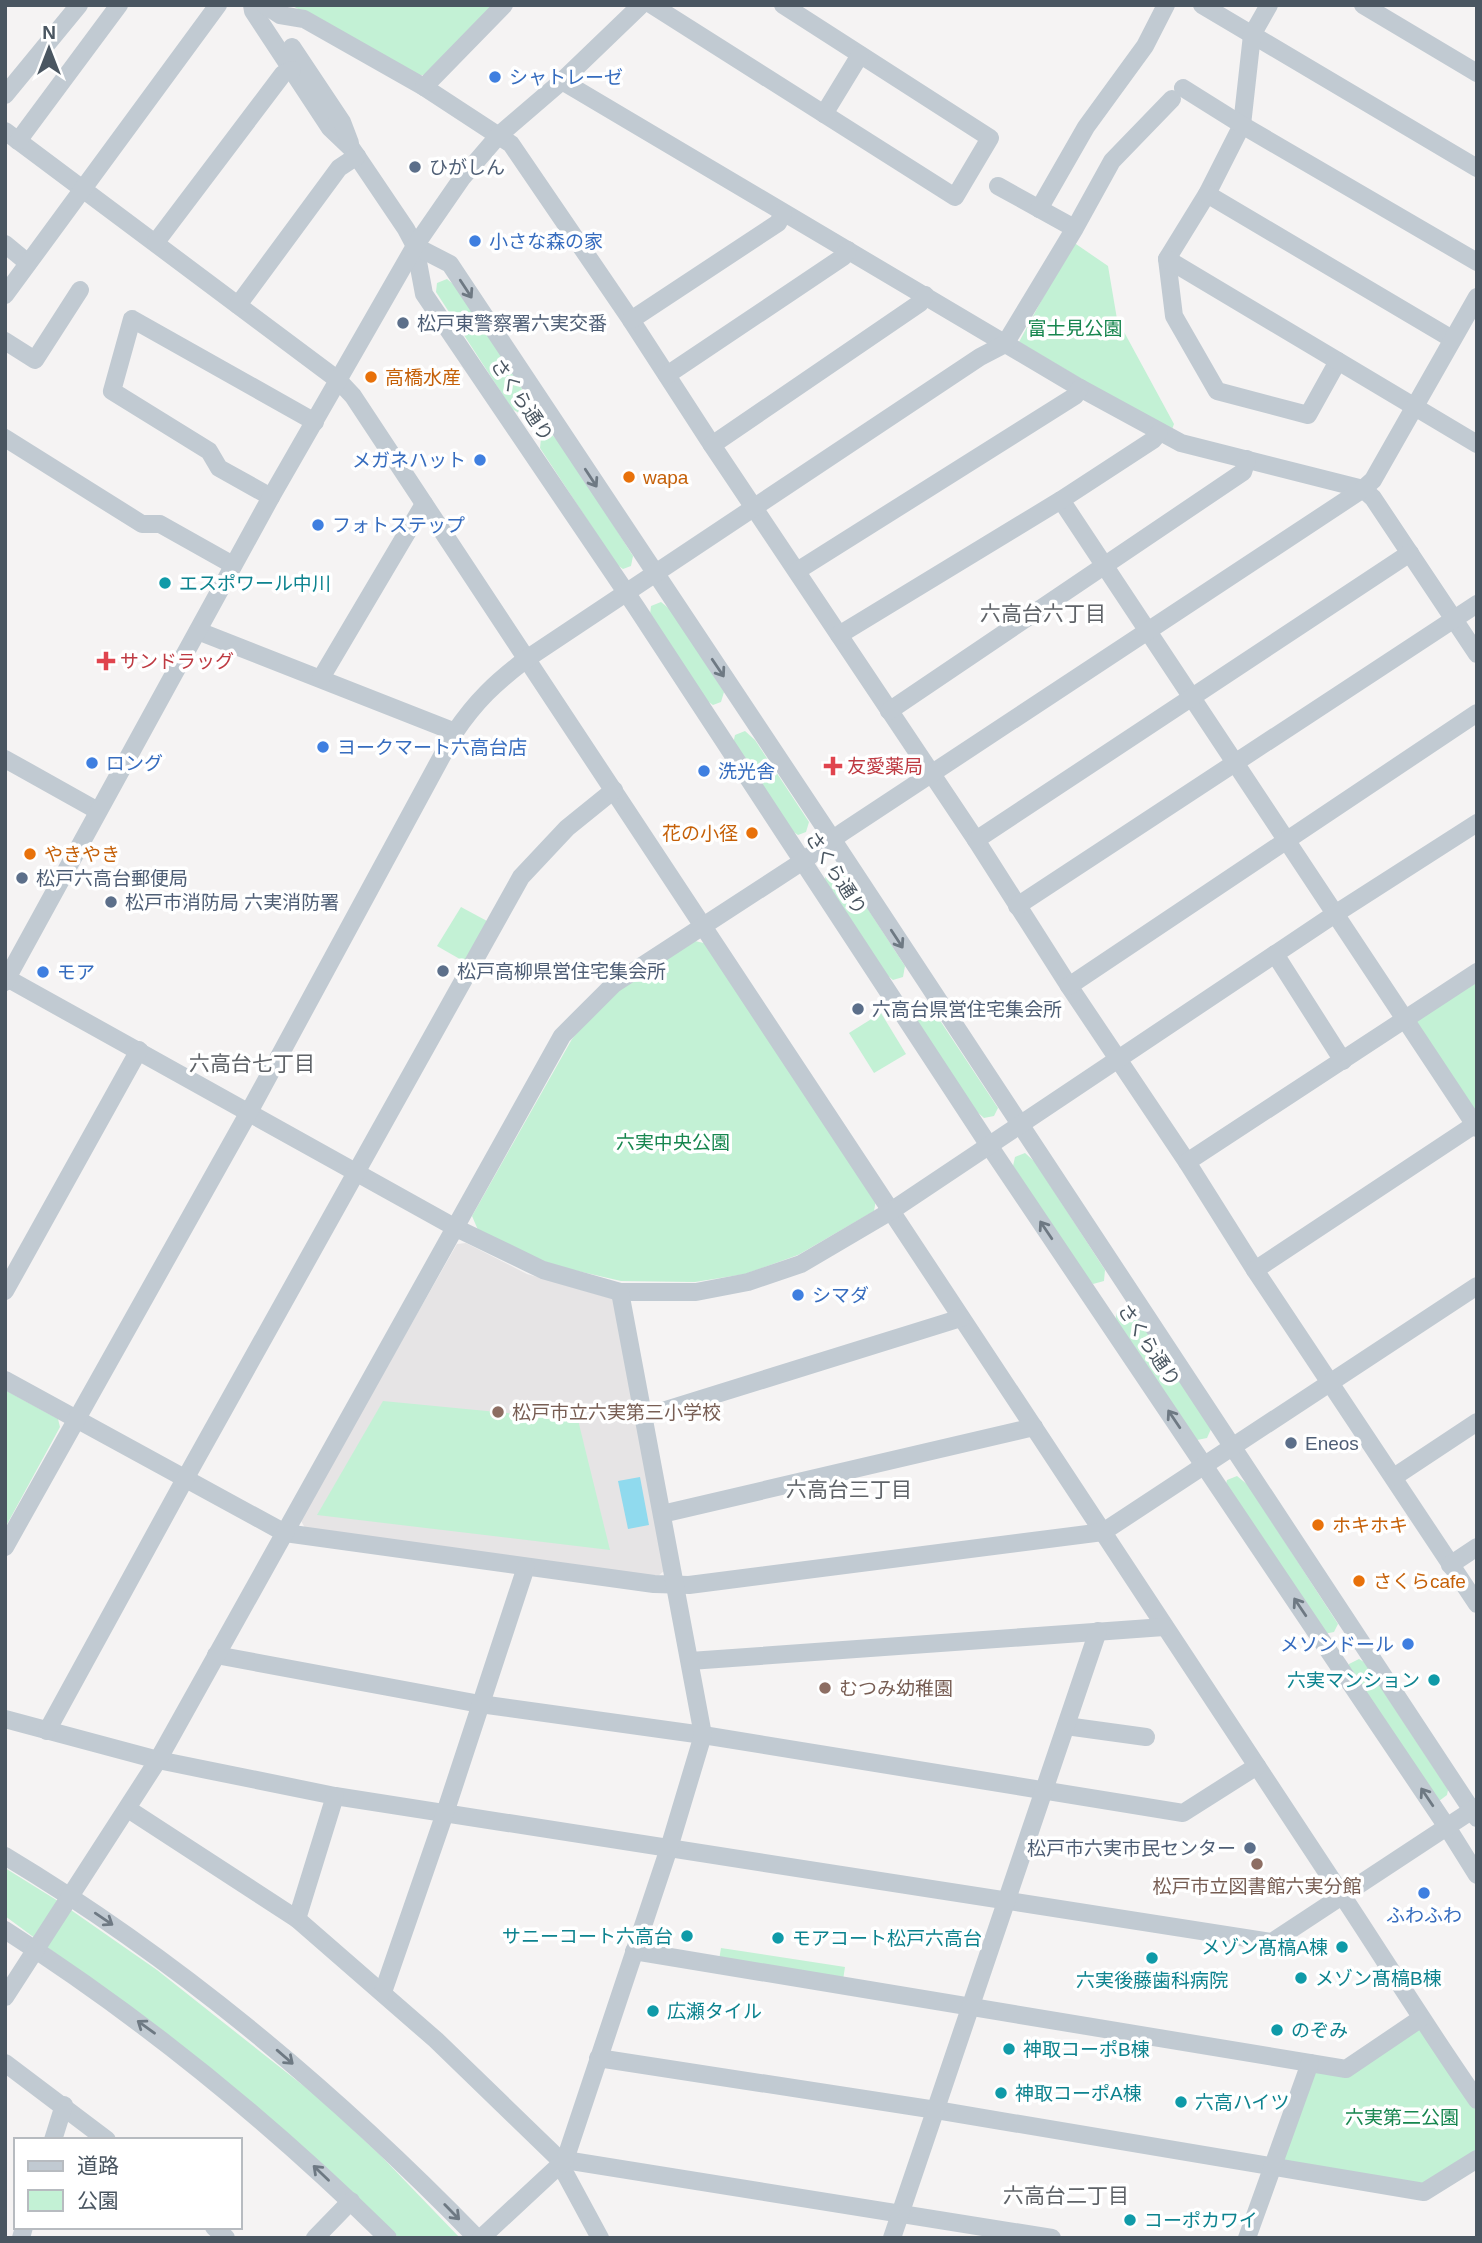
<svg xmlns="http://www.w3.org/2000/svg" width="1482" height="2243" font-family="Helvetica,'Noto Sans JP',sans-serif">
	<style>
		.education { fill: #e6e4e5 }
		.green { fill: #c3f1d5 }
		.water { fill: #90daee }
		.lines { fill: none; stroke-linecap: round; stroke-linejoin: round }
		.minor { stroke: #c1cad2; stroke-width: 18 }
		.oneway { stroke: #6e7983 }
		.shop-dot { fill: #3f7fe0; stroke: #fff; stroke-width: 2.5 }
		.service-dot { fill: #5c6f8a; stroke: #fff; stroke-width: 2.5 }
		.food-dot { fill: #e8710a; stroke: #fff; stroke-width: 2.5 }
		.culture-dot { fill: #0f9aa8; stroke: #fff; stroke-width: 2.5 }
		.health-dot { fill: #e0444e; stroke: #fff; stroke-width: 2.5 }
		.education-dot { fill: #8d6e63; stroke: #fff; stroke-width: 2.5 }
		.labels { text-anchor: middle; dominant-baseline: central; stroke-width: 7; stroke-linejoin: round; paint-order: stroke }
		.shop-label { font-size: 19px; fill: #366cbe; stroke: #fff; text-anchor: start }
		.service-label { font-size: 19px; fill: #4e5e75; stroke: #fff; text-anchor: start }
		.park-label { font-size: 19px; fill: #17864f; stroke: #fff }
		.food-label { font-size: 19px; fill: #c56008; stroke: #fff; text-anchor: start }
		.street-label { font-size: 19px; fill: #4a5661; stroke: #fff }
		.culture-label { font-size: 19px; fill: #0d838f; stroke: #fff; text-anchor: start }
		.health-label { font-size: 19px; fill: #be3a42; stroke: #fff; text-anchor: start }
		.education-label { font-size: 19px; fill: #785e54; stroke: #fff; text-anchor: start }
		.neighbourhood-label { font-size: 21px; fill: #5f6368; stroke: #fff }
	</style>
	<rect width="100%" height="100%" fill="#f5f3f3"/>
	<polygon class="education" points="466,1243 527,1274 613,1299 665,1570 657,1577 305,1528 300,1519 457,1244"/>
	<g class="green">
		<polygon points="291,5 494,5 428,74 417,76"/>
		<polygon points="1073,242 1108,266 1117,319 1174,424 1171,432 1019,342"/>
		<polygon points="447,279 458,288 529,400 526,410 519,413 512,409 436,292 437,283"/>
		<polygon points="552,435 562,444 633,556 631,566 623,569 617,565 540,448 541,439"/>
		<polygon points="661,602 672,611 724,692 721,702 713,705 707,701 650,615 651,606"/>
		<polygon points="745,731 755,740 809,822 806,832 798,835 792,831 733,744 735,735"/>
		<polygon points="836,867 847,877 905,966 903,977 893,980 887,975 825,880 826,872"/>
		<polygon points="461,907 487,921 465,962 437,946"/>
		<polygon points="695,941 708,944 876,1200 874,1211 798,1255 745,1274 695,1282 621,1281 569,1269 530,1257 478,1230 472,1216 572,1039 599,1007 620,989"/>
		<polygon points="1477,972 1477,1123 1405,1019"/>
		<polygon points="925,1004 935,1013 998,1108 994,1116 984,1118 976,1111 914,1017 915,1008"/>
		<polygon points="881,1013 906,1054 874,1073 849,1033"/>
		<polygon points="1025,1153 1035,1162 1105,1270 1104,1281 1093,1284 1087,1279 1013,1166 1015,1157"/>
		<polygon points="1127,1308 1137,1317 1211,1429 1207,1438 1197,1440 1115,1321 1117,1312"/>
		<polygon points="5,1390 58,1419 60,1427 5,1528"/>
		<polygon points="383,1401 578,1420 610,1550 317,1515"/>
		<polygon points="1237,1476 1248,1485 1338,1624 1334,1632 1324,1634 1226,1484 1227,1480"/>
		<polygon points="1359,1659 1364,1662 1445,1785 1448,1790 1447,1795 1439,1801 1348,1668 1349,1664"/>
		<polygon points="5,1868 58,1901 157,1970 324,2102 383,2158 460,2238 399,2238 342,2183 192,2054 5,1916"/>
		<polygon points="721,1948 845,1967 843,1980 719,1960"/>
		<polygon points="1420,2019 1477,2100 1477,2159 1424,2192 1272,2167 1310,2063 1346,2069"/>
	</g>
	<polygon class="water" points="640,1477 649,1525 628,1529 618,1481"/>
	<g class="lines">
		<g class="minor">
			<polyline points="252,5 253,11 330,128 352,149 406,229 415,246 424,294 636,607 988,1144 1447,1827 1477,1875"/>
			<polyline points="265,5 280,15 304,19 424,87 511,144 631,320 712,445 976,840 1069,986 1187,1162 1255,1270 1477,1604"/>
			<polyline points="652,5 955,197 990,138 783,5"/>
			<polyline points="1202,5 1477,168"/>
			<polyline points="1269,5 1252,35 1242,125 1207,194 1167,259 1174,316 1217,391 1308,415 1338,361"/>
			<polyline points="1363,5 1477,73"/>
			<polyline points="292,47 342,122 350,143"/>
			<polyline points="562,81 1080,388 1181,443 1363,489 1373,498 1477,654"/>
			<polyline points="424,87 504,5"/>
			<polyline points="1183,88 1242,125 1477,262"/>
			<polyline points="5,95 79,5"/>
			<polyline points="824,114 860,55"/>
			<path d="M5,131L338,380L353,396C579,743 810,1086 1037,1432C1137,1583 1236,1735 1336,1886C1383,1957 1428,2030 1477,2100"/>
			<polyline points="18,141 119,5"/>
			<polyline points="998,186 1074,228"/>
			<polyline points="1207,194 1452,339"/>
			<polyline points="1039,209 1086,127 1145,46 1166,5"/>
			<polyline points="156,242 283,74 292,70"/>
			<polyline points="5,244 28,263"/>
			<polyline points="415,246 450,264 823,825 1477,1818"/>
			<polyline points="1167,259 1477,444"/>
			<polyline points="5,295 218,5"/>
			<polyline points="238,305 339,168 357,156"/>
			<polyline points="631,320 778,223 783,213"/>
			<polyline points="5,341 35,360 80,290"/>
			<polyline points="667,375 843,257 848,250"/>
			<polyline points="5,438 142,524 160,524 233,565"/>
			<polyline points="712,445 920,303 925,295"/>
			<polyline points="271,497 219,468 209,451 112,391 132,319 315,422"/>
			<polyline points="1061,500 1477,1128"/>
			<polyline points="797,571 1075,396 1080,388"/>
			<polyline points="198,631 455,732"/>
			<polyline points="839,635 1061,500 1153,440 1159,433"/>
			<polyline points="321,678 424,504"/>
			<polyline points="889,711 1243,472 1247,459"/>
			<polyline points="5,759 98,811"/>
			<polyline points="976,840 1410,553"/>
			<polyline points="1017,906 1477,604"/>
			<polyline points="1275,954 1343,1061"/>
			<polyline points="5,977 456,1228 543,1270 620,1292 696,1292 748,1282 801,1264 891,1211 1335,914 1477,823"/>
			<polyline points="5,982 271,497 415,246 462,178 499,135 562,81 641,5"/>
			<polyline points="1069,986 1477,713"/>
			<polyline points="1187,1162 1477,972"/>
			<polyline points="1255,1270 1477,1123"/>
			<polyline points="5,1291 139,1050"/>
			<polyline points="5,1380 285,1533 654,1584 689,1585 1103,1532 1477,1286"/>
			<polyline points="643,1417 961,1318"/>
			<polyline points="1394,1477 1477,1422"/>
			<polyline points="662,1514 1034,1427"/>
			<path d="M5,1547L249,1112L455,732C476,701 495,683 525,660L980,357L1005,344L1075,228L1112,161L1172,99"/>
			<polyline points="1450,1565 1477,1547"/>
			<polyline points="216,1655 480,1704 703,1735 1183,1813 1257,1766"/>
			<polyline points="690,1661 1164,1627"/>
			<polyline points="5,1719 158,1760 335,1796 1272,1942 1477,1807"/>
			<polyline points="1066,1726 1146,1737"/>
			<polyline points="47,1731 185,1479 521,877 567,828 614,790"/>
			<polyline points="128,1809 297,1919 436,2040 562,2162"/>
			<path d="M5,1856C180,1961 335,2092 477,2238"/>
			<polyline points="297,1919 335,1796"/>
			<path d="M5,1930C144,2019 270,2122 388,2238"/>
			<polyline points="634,1951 1346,2069 1420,2019"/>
			<polyline points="383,1992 445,1813 526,1567"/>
			<polyline points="5,1997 158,1760 562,1036 614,984 803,861 843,832 1363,489 1373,480 1477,297"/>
			<polyline points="598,2058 936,2110 1424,2192 1477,2159"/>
			<polyline points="5,2063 107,2140"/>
			<polyline points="53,2140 64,2105"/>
			<polyline points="565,2160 1052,2238"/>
			<polyline points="560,2164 600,2238"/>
			<polyline points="214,2227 226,2238"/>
			<polyline points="21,2238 24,2227"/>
			<polyline points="315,2238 351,2201"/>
			<polyline points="481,2238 565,2160 669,1848 703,1735 620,1292"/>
			<polyline points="892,2238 1098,1631"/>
			<polyline points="1247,2238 1310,2063"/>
		</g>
	</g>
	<defs><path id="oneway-shaft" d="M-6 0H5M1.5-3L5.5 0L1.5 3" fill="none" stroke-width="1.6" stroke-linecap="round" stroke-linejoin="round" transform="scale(1.75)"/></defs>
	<g class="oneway">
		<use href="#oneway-shaft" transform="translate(466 289) rotate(57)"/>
		<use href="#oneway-shaft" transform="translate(591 478) rotate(57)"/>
		<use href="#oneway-shaft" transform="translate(718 668) rotate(56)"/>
		<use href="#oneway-shaft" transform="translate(897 939) rotate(57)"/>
		<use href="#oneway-shaft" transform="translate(1046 1230) rotate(-124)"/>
		<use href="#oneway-shaft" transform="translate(1174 1419) rotate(-124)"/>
		<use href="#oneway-shaft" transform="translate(1300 1607) rotate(-124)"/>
		<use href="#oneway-shaft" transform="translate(1427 1797) rotate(-124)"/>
		<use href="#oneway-shaft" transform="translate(104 1919) rotate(34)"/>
		<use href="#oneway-shaft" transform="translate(146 2027) rotate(-144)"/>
		<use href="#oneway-shaft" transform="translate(285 2057) rotate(41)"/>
		<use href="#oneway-shaft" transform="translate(321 2173) rotate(-136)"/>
		<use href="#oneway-shaft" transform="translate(452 2212) rotate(46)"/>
	</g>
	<g class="shop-dot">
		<circle cx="495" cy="77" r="7"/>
		<circle cx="475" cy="241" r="7"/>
		<circle cx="480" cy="460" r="7"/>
		<circle cx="318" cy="525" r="7"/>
		<circle cx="323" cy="747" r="7"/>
		<circle cx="92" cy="763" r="7"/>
		<circle cx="704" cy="771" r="7"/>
		<circle cx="43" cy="972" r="7"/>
		<circle cx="798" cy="1295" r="7"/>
		<circle cx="1408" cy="1644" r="7"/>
		<circle cx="1424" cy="1893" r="7"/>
	</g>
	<g class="service-dot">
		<circle cx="415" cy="167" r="7"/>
		<circle cx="403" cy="323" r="7"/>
		<circle cx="22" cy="878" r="7"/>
		<circle cx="111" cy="902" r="7"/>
		<circle cx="443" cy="971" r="7"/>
		<circle cx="858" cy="1009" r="7"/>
		<circle cx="1291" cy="1443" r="7"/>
		<circle cx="1250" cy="1848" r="7"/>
	</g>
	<g class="food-dot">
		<circle cx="371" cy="377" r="7"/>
		<circle cx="629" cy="477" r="7"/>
		<circle cx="752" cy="833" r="7"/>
		<circle cx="30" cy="854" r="7"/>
		<circle cx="1318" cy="1525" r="7"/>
		<circle cx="1359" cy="1581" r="7"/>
	</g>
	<g class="culture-dot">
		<circle cx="165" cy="583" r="7"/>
		<circle cx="1434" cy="1680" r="7"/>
		<circle cx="687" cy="1936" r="7"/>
		<circle cx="778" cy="1938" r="7"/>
		<circle cx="1342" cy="1947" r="7"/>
		<circle cx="1152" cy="1958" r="7"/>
		<circle cx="1301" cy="1978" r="7"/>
		<circle cx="653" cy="2011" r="7"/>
		<circle cx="1277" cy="2030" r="7"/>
		<circle cx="1009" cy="2049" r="7"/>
		<circle cx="1001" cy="2093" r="7"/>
		<circle cx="1181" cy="2102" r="7"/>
		<circle cx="1130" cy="2220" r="7"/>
	</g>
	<g class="health-dot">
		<path d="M102.5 650.5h7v7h7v7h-7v7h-7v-7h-7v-7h7z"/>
		<path d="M829.5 755.5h7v7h7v7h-7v7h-7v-7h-7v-7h7z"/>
	</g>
	<g class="education-dot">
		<circle cx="498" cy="1412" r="7"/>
		<circle cx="825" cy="1688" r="7"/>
		<circle cx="1257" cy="1864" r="7"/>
	</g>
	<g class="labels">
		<g class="shop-label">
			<text x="509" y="77">シャトレーゼ</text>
			<text x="489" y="241">小さな森の家</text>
			<text x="466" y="460" text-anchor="end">メガネハット</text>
			<text x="332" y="525">フォトステップ</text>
			<text x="337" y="747">ヨークマート六高台店</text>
			<text x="106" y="763">ロング</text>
			<text x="718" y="771">洗光舎</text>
			<text x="57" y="972">モア</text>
			<text x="812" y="1295">シマダ</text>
			<text x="1394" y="1644" text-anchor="end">メソンドール</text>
			<text x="1424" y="1915" text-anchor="middle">ふわふわ</text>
		</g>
		<g class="service-label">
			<text x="429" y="167">ひがしん</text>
			<text x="417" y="323">松戸東警察署六実交番</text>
			<text x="36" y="878">松戸六高台郵便局</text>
			<text x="125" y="902">松戸市消防局 六実消防署</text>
			<text x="457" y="971">松戸高柳県営住宅集会所</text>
			<text x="872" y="1009">六高台県営住宅集会所</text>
			<text x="1305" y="1443">Eneos</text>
			<text x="1236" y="1848" text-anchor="end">松戸市六実市民センター</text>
		</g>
		<g class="park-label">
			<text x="1075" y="328">富士見公園</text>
			<text x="673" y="1142">六実中央公園</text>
			<text x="1402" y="2117">六実第二公園</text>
		</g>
		<g class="food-label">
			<text x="385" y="377">高橋水産</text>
			<text x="643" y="477">wapa</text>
			<text x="738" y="833" text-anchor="end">花の小径</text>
			<text x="44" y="854">やきやき</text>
			<text x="1332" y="1525">ホキホキ</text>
			<text x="1373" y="1581">さくらcafe</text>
		</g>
		<g class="street-label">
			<text transform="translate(522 400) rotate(56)">さくら通り</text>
			<text transform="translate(836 873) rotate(57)">さくら通り</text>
			<text transform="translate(1149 1345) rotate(56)">さくら通り</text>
		</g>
		<g class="culture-label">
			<text x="179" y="583">エスポワール中川</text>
			<text x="1420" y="1680" text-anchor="end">六実マンション</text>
			<text x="673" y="1936" text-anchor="end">サニーコート六高台</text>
			<text x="792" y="1938">モアコート松戸六高台</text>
			<text x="1328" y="1947" text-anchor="end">メゾン髙槁A棟</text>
			<text x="1315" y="1978">メゾン髙槁B棟</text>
			<text x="1152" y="1980" text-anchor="middle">六実後藤歯科病院</text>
			<text x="667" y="2011">広瀬タイル</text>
			<text x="1291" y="2030">のぞみ</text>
			<text x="1023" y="2049">神取コーポB棟</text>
			<text x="1015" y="2093">神取コーポA棟</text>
			<text x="1195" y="2102">六高ハイツ</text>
			<text x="1144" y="2220">コーポカワイ</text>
		</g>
		<g class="health-label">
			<text x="120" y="661">サンドラッグ</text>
			<text x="847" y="766">友愛薬局</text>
		</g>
		<g class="education-label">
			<text x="512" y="1412">松戸市立六実第三小学校</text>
			<text x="839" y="1688">むつみ幼稚園</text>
			<text x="1257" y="1886" text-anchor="middle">松戸市立図書館六実分館</text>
		</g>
		<g class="neighbourhood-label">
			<text x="1043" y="613">六高台六丁目</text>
			<text x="252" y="1063">六高台七丁目</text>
			<text x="849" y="1489">六高台三丁目</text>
			<text x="1066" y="2195">六高台二丁目</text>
		</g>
	</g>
	<rect width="1482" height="2243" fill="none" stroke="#4a5661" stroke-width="14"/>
	<rect x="14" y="2138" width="228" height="91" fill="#ffffff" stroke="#b7bbc0" stroke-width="2"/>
	<rect x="28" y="2161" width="35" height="10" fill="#c1cad2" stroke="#b7bbc0" stroke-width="2"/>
	<text x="77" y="2173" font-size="21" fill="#4a5661">道路</text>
	<rect x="28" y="2190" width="35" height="21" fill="#c3f1d5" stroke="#b7bbc0" stroke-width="2"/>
	<text x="77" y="2208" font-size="21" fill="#4a5661">公園</text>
	<g transform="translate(49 49)" stroke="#ffffff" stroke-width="5" paint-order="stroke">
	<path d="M0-5L12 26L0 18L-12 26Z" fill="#4a5661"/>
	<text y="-10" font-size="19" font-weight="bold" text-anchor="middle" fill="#4a5661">N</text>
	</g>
</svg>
